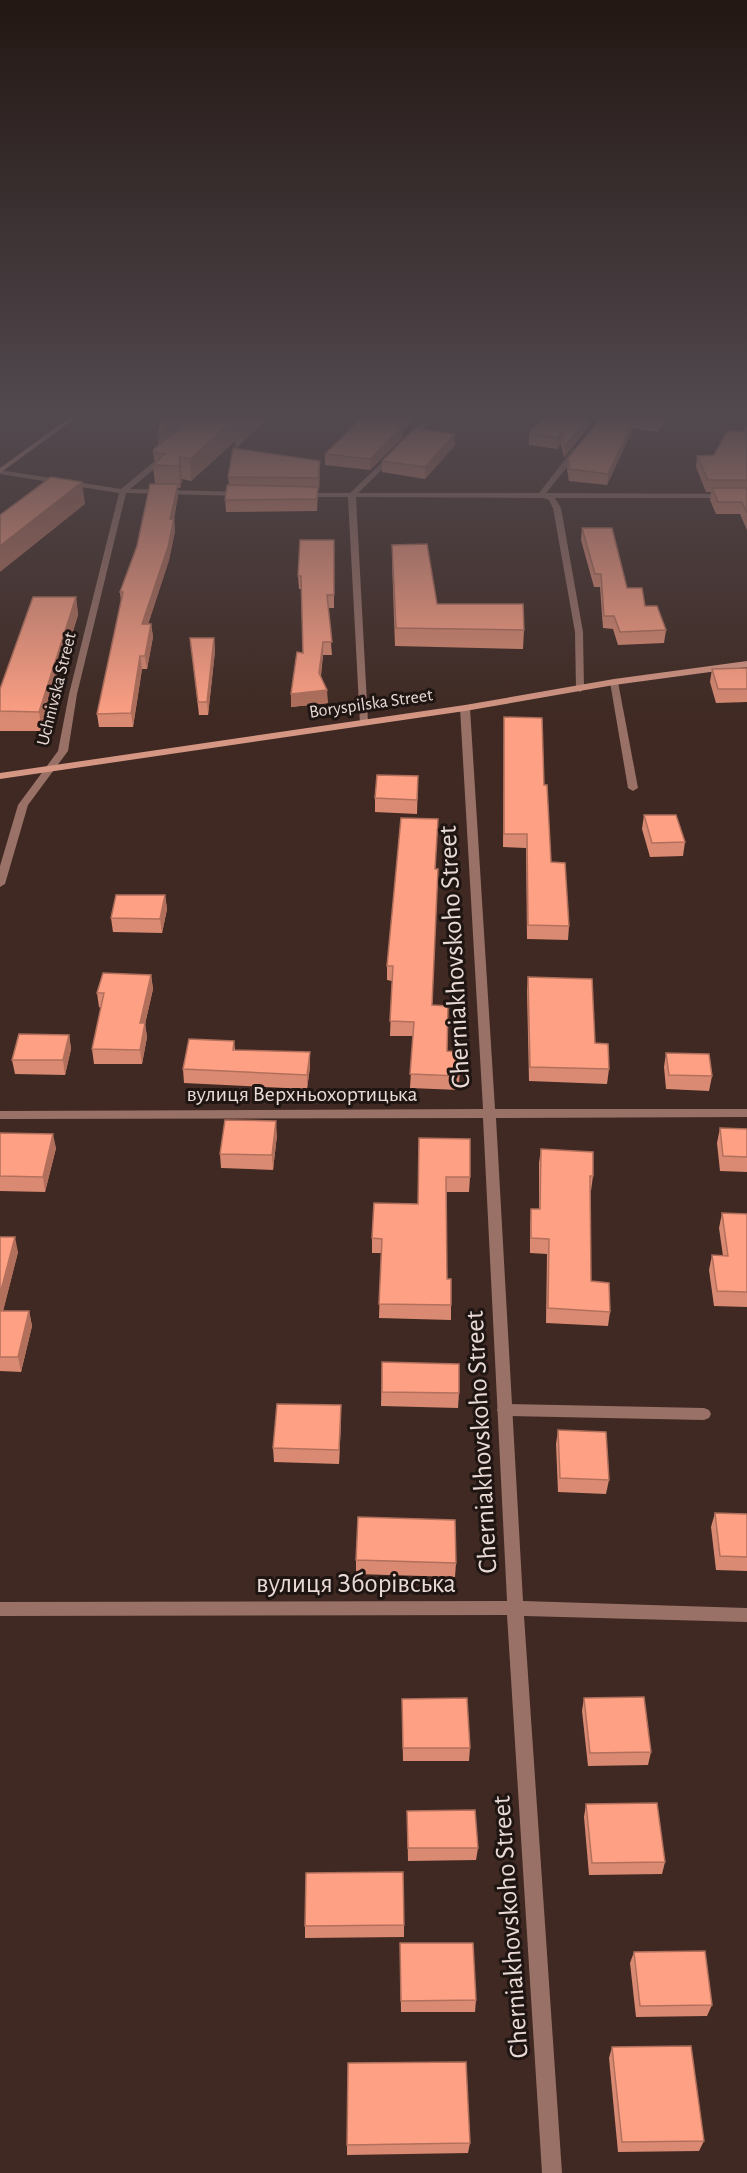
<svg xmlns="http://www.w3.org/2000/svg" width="747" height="2173" font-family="'Alegreya Sans',sans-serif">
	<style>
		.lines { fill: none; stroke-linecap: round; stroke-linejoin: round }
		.lane { fill: #997166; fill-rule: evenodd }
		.street { fill: #997166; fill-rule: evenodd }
		.secondary { fill: #d59683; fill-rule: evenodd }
		.wall { fill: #da8a72 }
		.shaded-wall { fill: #b2705c }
		.building { fill: #fea084; stroke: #b2705c; stroke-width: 1.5 }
		.labels { text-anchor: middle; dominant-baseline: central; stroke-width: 6; stroke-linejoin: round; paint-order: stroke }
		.far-street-label { font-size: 18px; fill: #e9dad5; stroke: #1f1512 }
		.street-label { font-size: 22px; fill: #e9dad5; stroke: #1f1512 }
		.near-street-label { font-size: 27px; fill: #e9dad5; stroke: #1f1512 }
	</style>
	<rect width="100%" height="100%" fill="#3f2922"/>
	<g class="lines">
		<g class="lane">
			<polygon points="614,679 618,682 638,788 633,791 628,788 610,682"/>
			<polygon points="504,1404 704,1408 709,1410 711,1414 709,1418 704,1420 504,1416 499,1414 497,1410 499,1406"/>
		</g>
		<g class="street">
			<polygon points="429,415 436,415 410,441 406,441 406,439"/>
			<polygon points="574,448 581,450 546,493 747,494 747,498 555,498 561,508 583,632 584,689 580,692 576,689 575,632 553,508 549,500 544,498 356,497 368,722 363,725 360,724 348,497 301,497 301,493 350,493 393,452 396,452 396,456 358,493 539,493"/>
			<polygon points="162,455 169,457 130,489 242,492 246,494 242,496 126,493 77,694 68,751 28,805 5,884 0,887 0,866 18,805 58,751 69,694 119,493 0,474 0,470 121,489"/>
			<polygon points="465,705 470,708 495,1109 747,1109 747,1117 496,1118 523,1601 747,1608 747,1622 524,1616 562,2173 542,2173 507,1615 0,1616 0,1602 507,1601 483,1118 0,1119 0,1111 483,1109 460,708"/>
		</g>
		<g class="secondary">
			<polygon points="73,415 80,415 0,473 0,468"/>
			<polygon points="747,661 747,667 614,685 465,711 0,779 0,773 465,705 614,679"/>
		</g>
	</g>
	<g class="wall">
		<polygon points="162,415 271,415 236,448 235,441 191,481 182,479 180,488 178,488 178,496 174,519 175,531 169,560 148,624 151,624 153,637 147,669 142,669 133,727 99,727 97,714 121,602 120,592 137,546 155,484 153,465 155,464 153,452 159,445"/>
		<polygon points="365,415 418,415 403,431 403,437 370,470 325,465 325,454"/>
		<polygon points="590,415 589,426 564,458 561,444 557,449 529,445 529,433"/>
		<polygon points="669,415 658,432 632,428 631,433 607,485 569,481 567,470 568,458 630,421 630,416"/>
		<polygon points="747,427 747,530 740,514 716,514 710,500 711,492 706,492 696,467 697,456 714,455 743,432"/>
		<polygon points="455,434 455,445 425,479 382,472 382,461"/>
		<polygon points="320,461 320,472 319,490 318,490 317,511 226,512 225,500 229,485 228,477"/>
		<polygon points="582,528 627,588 645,606 666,630 664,643 618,645 613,629 603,628 600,587 594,587 581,540"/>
		<polygon points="334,540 334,608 328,608 332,655 323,655 321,676 328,703 291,707 291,694 303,653 301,589 299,589 298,576"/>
		<polygon points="392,545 437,604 524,630 523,649 395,646 392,562"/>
		<polygon points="76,597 78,615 42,731 0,731 0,689"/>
		<polygon points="190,638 214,638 215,651 208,715 199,715"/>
		<polygon points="747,668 747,702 716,703 710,682 712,669"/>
		<polygon points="504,717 544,785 551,862 569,926 568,940 527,939 526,848 503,847"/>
		<polygon points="418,776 417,814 375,812 375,798"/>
		<polygon points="644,815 685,842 683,856 650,857 642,829"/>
		<polygon points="436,869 432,1005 447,1051 460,1052 459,1090 410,1088 413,1036 390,1036 392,981 387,980 387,966"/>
		<polygon points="165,895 167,909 162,933 113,932 111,918"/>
		<polygon points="151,975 153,989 145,1024 147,1037 142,1064 94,1064 92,1049 101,1008 99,1007 97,993"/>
		<polygon points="528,977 595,1043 609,1069 607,1084 529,1081 527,991"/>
		<polygon points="69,1035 71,1049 65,1075 15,1074 12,1060"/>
		<polygon points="234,1041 235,1050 310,1067 307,1089 184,1083 183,1069"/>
		<polygon points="666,1053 712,1076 709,1091 666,1089 664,1067"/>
		<polygon points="720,1128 747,1129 747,1172 720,1171 717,1143"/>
		<polygon points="0,1133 56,1148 45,1192 0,1191"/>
		<polygon points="277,1135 273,1170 221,1168 220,1154"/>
		<polygon points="419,1138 470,1177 469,1192 446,1192 447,1279 451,1305 451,1320 379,1318 381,1253 372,1253 372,1238 418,1204"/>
		<polygon points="541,1149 593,1176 591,1191 590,1191 591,1281 610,1312 608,1326 546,1323 547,1254 530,1253 530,1223 531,1209 539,1209 539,1163"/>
		<polygon points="722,1213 747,1214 747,1307 714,1306 709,1270 712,1255 723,1256 719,1228"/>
		<polygon points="0,1237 18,1252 3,1311 29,1311 32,1326 21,1372 0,1371"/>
		<polygon points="382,1362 459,1393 458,1408 381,1406"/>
		<polygon points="341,1405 341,1419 339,1464 274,1462 273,1448"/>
		<polygon points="558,1430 609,1480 606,1494 558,1492 556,1444"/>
		<polygon points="715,1513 747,1514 747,1571 716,1570 711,1527"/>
		<polygon points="356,1560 456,1563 455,1577 356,1574"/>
		<polygon points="584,1698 651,1752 648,1765 588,1766 582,1711"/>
		<polygon points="402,1699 470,1748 469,1761 403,1761"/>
		<polygon points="586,1804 665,1862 662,1874 589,1875 584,1817"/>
		<polygon points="407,1811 478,1848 476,1860 408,1861"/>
		<polygon points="404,1925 404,1937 305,1938 305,1926"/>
		<polygon points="400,1943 476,2000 475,2012 401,2012"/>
		<polygon points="634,1952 712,2005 707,2016 636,2017 630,1963"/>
		<polygon points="612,2047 704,2141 699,2151 618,2152 609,2058"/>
		<polygon points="470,2143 468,2153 347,2155 347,2145"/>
	</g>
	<g class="shaded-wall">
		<polygon points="182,415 210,415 159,453 158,434"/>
		<polygon points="247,415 271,415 236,448 235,441 191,481 190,459 236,418"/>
		<polygon points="407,415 418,415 403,431 403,437 370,470 370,459 397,425"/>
		<polygon points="590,415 589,426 564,458 565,446"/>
		<polygon points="663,415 669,415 658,432 659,420"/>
		<polygon points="633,421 631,433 607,485 608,474"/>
		<polygon points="562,433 561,444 557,449 558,438"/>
		<polygon points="455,434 455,445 425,479 425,467"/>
		<polygon points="180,457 182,479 180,488 179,466"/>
		<polygon points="320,461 320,472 319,490 318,478"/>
		<polygon points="82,482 85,504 0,572 0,546"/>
		<polygon points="178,484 178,496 171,531 170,519"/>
		<polygon points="174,519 175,531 169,560 144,637 142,624"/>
		<polygon points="76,597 78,615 42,731 39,712"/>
		<polygon points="151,624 153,637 147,669 145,656"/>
		<polygon points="214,638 215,651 208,715 207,702"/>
		<polygon points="323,642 323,655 319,686 319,673"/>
		<polygon points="140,656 142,669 133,727 131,713"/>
		<polygon points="327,690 328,703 291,707 291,694"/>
		<polygon points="165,895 167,909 162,933 160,919"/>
		<polygon points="151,975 153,989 145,1024 147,1037 142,1064 140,1050 140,1023"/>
		<polygon points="69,1035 71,1049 65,1075 63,1060"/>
		<polygon points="310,1052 310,1067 307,1089 307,1075"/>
		<polygon points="276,1121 277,1135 273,1170 272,1155"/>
		<polygon points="53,1134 56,1148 45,1192 43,1177"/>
		<polygon points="15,1237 18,1252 0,1323 0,1294"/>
		<polygon points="29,1311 32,1326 21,1372 18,1357"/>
		<polygon points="341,1405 341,1419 339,1464 339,1450"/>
	</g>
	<g class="building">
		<polygon points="162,415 182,415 158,434"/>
		<polygon points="196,415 247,415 234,426 236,418 190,459 180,457 179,466 153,465 165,454 153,452 154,449"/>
		<polygon points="365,415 407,415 397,425 403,426 370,459 325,454"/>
		<polygon points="546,415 590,415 565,446 562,433 558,438 529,433"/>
		<polygon points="631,415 663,415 659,420 630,416"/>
		<polygon points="602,417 633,421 608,474 570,469 568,458"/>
		<polygon points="747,427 747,480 708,480 697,456 714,455 728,430 743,432"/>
		<polygon points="415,428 455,434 425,467 382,461"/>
		<polygon points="233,448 320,461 318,478 228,477"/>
		<polygon points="51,477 82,482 0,546 0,515"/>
		<polygon points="150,484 178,484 170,519 174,519 168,547 142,624 151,624 145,656 140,656 131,713 97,714 123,592 120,592 137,546"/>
		<polygon points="227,485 318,487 317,499 225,500"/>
		<polygon points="712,488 747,488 747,513 742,502 718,502"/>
		<polygon points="582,528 612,528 627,588 642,588 645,606 657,606 666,630 620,632 614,616 604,616 601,574 595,574"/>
		<polygon points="300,540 334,540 334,595 327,595 332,642 323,642 319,673 327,690 291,694 297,652 303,653 301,576 298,576"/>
		<polygon points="427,544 437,604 523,604 524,630 396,628 392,545"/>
		<polygon points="33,597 76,597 39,712 0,711 0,689"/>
		<polygon points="190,638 214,638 207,702 198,702"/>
		<polygon points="747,668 747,689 718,689 712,669"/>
		<polygon points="504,717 542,718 544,785 547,785 551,862 565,863 569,926 528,925 527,834 504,834"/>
		<polygon points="377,775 418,776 417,800 375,798"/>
		<polygon points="644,815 676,815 685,842 652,843"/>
		<polygon points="401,818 438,819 435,869 438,869 432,1005 448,1006 447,1051 460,1052 459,1076 410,1074 414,1022 390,1021 393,966 387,966"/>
		<polygon points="116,895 165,895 160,919 111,918"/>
		<polygon points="103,973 151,975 140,1023 145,1023 140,1050 92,1049 104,993 97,993"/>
		<polygon points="528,977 592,979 595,1043 608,1044 609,1069 530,1067"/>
		<polygon points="19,1034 69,1035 63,1060 12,1060"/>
		<polygon points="189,1039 234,1041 233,1050 310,1052 307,1075 183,1069"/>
		<polygon points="666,1053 709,1054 712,1076 669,1075"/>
		<polygon points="225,1120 276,1121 272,1155 220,1154"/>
		<polygon points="720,1128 747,1129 747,1157 723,1156"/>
		<polygon points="0,1133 53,1134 43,1177 0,1176"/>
		<polygon points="419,1138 470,1139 470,1177 446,1177 447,1279 451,1279 451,1305 379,1304 382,1239 372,1238 374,1203 418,1204"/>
		<polygon points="541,1149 593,1152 593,1176 590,1176 591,1281 609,1283 610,1312 548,1308 549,1239 531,1238 531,1209 540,1209"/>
		<polygon points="722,1213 747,1214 747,1292 717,1291 712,1255 728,1256"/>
		<polygon points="0,1237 15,1237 0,1294"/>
		<polygon points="0,1311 29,1311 18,1357 0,1357"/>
		<polygon points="382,1362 459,1364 459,1393 382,1392"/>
		<polygon points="277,1404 341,1405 339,1450 273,1448"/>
		<polygon points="558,1430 606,1432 609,1480 560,1478"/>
		<polygon points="715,1513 747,1514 747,1557 720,1556"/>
		<polygon points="358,1517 455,1520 456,1563 356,1560"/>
		<polygon points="644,1697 651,1752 590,1753 584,1698"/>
		<polygon points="467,1698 470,1748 403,1748 402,1699"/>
		<polygon points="657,1803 665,1862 592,1863 586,1804"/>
		<polygon points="475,1810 478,1848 408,1848 407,1811"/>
		<polygon points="403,1872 404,1925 305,1926 306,1873"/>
		<polygon points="400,1943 473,1943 476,2000 401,2001"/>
		<polygon points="705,1951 712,2005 640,2006 634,1952"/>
		<polygon points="691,2046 704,2141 622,2142 612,2047"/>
		<polygon points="466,2062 470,2143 347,2145 348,2063"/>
	</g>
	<linearGradient id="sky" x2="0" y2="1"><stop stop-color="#231713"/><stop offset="0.58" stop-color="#52494f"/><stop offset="1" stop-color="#52494f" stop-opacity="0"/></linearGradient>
	<rect width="747" height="719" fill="url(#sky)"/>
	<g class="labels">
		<g class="far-street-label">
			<text transform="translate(57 689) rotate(-76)">Uchnivska Street</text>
			<text transform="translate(371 704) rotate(-8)">Boryspilska Street</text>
		</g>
		<g class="street-label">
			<text x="302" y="1094">вулиця Верхньохортицька</text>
		</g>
		<g class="near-street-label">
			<text transform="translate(454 957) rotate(-93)">Cherniakhovskoho Street</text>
			<text transform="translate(481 1442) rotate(-93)">Cherniakhovskoho Street</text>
			<text x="356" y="1583">вулиця Зборівська</text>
			<text transform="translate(510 1927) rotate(-94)">Cherniakhovskoho Street</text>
		</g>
	</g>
</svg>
